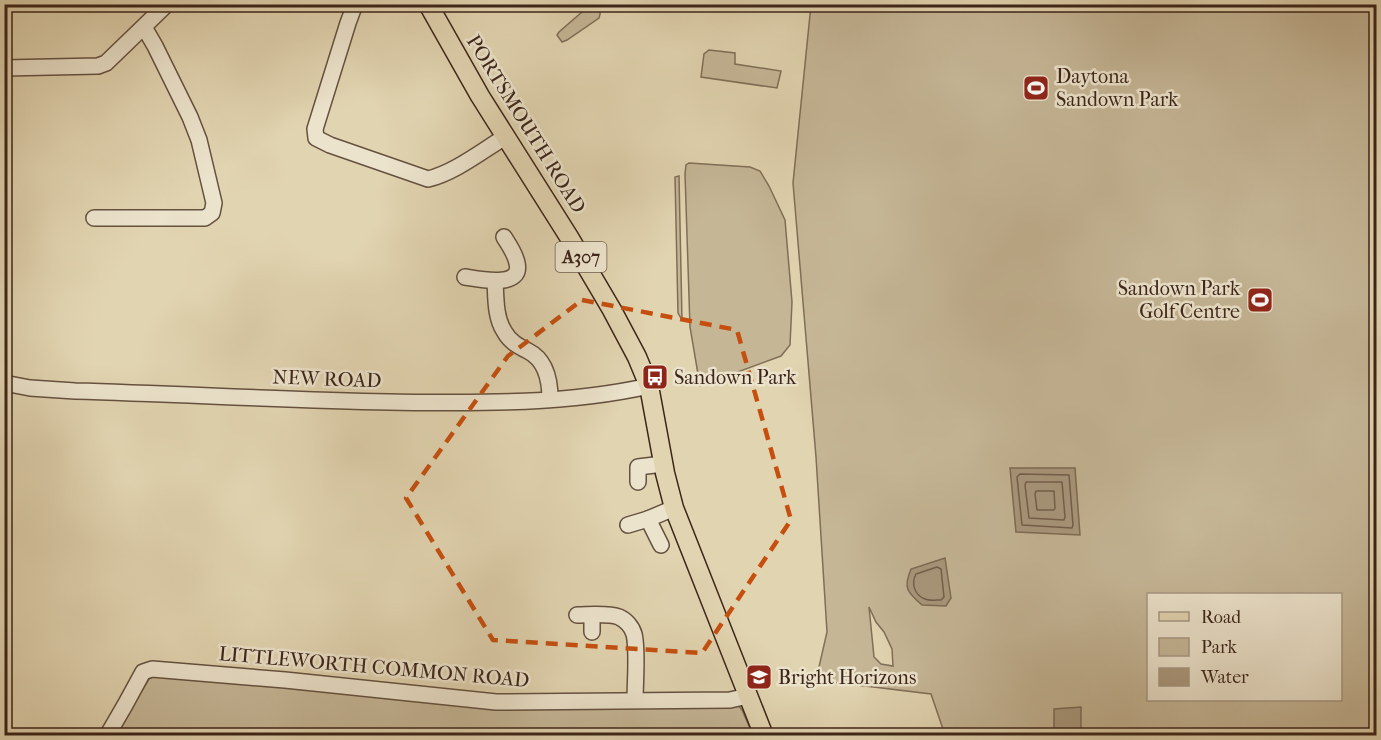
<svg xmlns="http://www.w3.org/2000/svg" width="1381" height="740" font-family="'IM FELL French Canon',serif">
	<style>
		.green { fill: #c5b696; stroke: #806e58; stroke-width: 1.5; fill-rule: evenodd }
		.water { fill: #a9987d; stroke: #7d6a55; stroke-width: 1.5 }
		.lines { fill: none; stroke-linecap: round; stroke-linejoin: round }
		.shore { stroke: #725e4c; stroke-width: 1.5 }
		.minor-casing { stroke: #655140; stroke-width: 18 }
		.major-casing { stroke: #3c251a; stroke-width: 21 }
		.minor { stroke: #ece3cc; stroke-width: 15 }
		.major { stroke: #e1d4b0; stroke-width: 18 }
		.marked { fill: none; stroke: #c64f0f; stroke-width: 4.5; stroke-dasharray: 12 8; stroke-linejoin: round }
		.labels { text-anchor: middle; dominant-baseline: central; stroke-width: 5; stroke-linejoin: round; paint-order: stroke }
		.shield { fill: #ece3cc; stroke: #715e4f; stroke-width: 1.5 }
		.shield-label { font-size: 18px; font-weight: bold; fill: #3c251a }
		.poi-label { font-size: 20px; fill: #3c251a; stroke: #ece3cc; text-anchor: start }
		.street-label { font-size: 20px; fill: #3c251a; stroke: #ece3cc }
	</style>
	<rect width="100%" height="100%" fill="#e1d4b0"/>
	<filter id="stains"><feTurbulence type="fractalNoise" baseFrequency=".00333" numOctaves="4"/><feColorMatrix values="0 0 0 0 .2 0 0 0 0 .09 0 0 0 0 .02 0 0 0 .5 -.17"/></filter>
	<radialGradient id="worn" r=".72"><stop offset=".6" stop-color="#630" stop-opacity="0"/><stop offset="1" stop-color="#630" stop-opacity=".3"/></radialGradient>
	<g class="green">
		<path d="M590,5H594C601,8 601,12 599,18L567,40L562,42L557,35L559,32Z"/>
		<path d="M811,5H1376V735H945L931,694L816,680L827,632L816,457L793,183ZM1148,594H1340V700H1148ZM869,607L876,622L884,632L892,649L893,666L881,664L874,657Z"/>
		<polygon points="709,50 735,53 735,64 781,71 777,88 701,77 704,54"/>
		<polygon points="689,163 750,167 760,171 769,186 785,220 792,302 790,345 781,356 700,386 690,327 685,174 686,165"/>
		<polygon points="679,176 682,320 678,313 675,177"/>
		<polygon points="161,674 459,704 738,705 742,710 753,735 114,736 149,679 154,676"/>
	</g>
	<g class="water">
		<polygon points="1010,468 1075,468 1080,535 1016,532"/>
		<path d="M945,558L951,598L946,606L922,605C907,592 903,588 911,569Z"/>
		<polygon points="1081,707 1081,735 1054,735 1054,709"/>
	</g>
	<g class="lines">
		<g class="shore">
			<polygon points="1020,474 1069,475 1073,525 1072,528 1022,525 1017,477"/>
			<polygon points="1026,482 1062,482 1065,517 1064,520 1029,518 1025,485"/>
			<polygon points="1036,491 1054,491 1055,508 1054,510 1037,510 1035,494"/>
			<path d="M937,567L941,569L944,597L941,600C936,600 929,601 925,599C914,595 911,583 916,574Z"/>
		</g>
		<defs>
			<g id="minor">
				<path d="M355,4L348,23L315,129L316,138L330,145L428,179C454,173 482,151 505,137"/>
				<polyline points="4,68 98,66 106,63 167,4"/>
				<polyline points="94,218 205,218 212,213 214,203 199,140 190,117 155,46 144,27"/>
				<path d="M465,277C478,279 523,289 517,263C515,253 509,245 504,237"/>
				<path d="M495,281C496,297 495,317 504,331C510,342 518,346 528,351C546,360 550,381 550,399"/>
				<path d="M4,383L30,388L75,391C180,394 285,400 389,402C475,403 564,405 649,386"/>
				<polyline points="638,482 638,467 663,464"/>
				<polyline points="628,525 648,519"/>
				<polyline points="661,545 648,519 674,508"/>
				<path d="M577,615C588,615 609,613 619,617C626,620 632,627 634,634C638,650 635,683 635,700"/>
				<polyline points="592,632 592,615"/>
				<polyline points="107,736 125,705 143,672 152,669 285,680 496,702 730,700 748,696"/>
			</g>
			<polyline id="major" points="428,4 480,96 569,237 612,310 637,357 649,386 665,473 674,508 764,736"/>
		</defs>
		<use href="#minor" class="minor-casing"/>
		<use href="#major" class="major-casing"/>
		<use href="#minor" class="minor"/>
		<use href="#major" class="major"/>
	</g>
	<path class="marked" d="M582,300L737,330L791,520L702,653L493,640L406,498L508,356Z"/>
	<defs>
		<symbol id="stadium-square" viewBox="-11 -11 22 22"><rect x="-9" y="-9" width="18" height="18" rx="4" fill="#8f2418" stroke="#ece3cc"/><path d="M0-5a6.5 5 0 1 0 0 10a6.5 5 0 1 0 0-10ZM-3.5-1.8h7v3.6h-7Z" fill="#fff"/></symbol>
		<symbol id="bus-square" viewBox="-11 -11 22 22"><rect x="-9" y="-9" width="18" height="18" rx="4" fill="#8f2418" stroke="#ece3cc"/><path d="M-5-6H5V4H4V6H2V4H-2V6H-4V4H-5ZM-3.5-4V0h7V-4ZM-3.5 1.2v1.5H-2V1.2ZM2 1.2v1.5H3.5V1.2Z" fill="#fff"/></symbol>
		<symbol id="school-square" viewBox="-11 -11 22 22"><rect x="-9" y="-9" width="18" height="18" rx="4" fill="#8f2418" stroke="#ece3cc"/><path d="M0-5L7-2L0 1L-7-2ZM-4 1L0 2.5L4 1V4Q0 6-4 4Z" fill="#fff"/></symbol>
	</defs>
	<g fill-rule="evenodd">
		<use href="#stadium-square" x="1021" y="73" width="30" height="30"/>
		<use href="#stadium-square" x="1245" y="285" width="30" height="30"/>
		<use href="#bus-square" x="640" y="362" width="30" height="30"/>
		<use href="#school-square" x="744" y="662" width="30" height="30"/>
	</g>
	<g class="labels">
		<rect class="shield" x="555.5" y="242" width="51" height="30" rx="4.5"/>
		<g class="shield-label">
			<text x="581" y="257">A307</text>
		</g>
		<g class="poi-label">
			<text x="1056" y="76">Daytona<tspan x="1056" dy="23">Sandown Park</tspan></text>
			<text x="1240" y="288" text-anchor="end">Sandown Park<tspan x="1240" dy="23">Golf Centre</tspan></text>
			<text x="674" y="377">Sandown Park</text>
			<text x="778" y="677">Bright Horizons</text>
		</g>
		<g class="street-label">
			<text transform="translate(526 124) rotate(58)">PORTSMOUTH ROAD</text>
			<text transform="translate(327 379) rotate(2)">NEW ROAD</text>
			<text transform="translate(374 667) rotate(5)">LITTLEWORTH COMMON ROAD</text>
		</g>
	</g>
	<rect width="1381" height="740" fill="none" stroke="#e1d4b0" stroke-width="24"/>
	<rect x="6" y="6" width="1369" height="728" fill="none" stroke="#3c251a" stroke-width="3"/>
	<rect x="12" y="12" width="1357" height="716" fill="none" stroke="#3c251a" stroke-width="1.5"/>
	<rect x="1147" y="593" width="195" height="108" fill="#ece3cc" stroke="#a69785" stroke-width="1.5"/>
	<rect x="1159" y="612" width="30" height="9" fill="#e1d4b0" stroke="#a69785" stroke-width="1.5"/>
	<text x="1201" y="623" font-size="18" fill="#3c251a">Road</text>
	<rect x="1159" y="638" width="30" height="18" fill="#c5b696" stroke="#a69785" stroke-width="1.5"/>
	<text x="1201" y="653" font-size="18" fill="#3c251a">Park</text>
	<rect x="1159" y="668" width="30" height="18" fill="#a9987d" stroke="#a69785" stroke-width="1.5"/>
	<text x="1201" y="683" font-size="18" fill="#3c251a">Water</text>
	<rect width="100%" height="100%" filter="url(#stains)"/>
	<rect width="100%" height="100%" fill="url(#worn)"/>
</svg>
